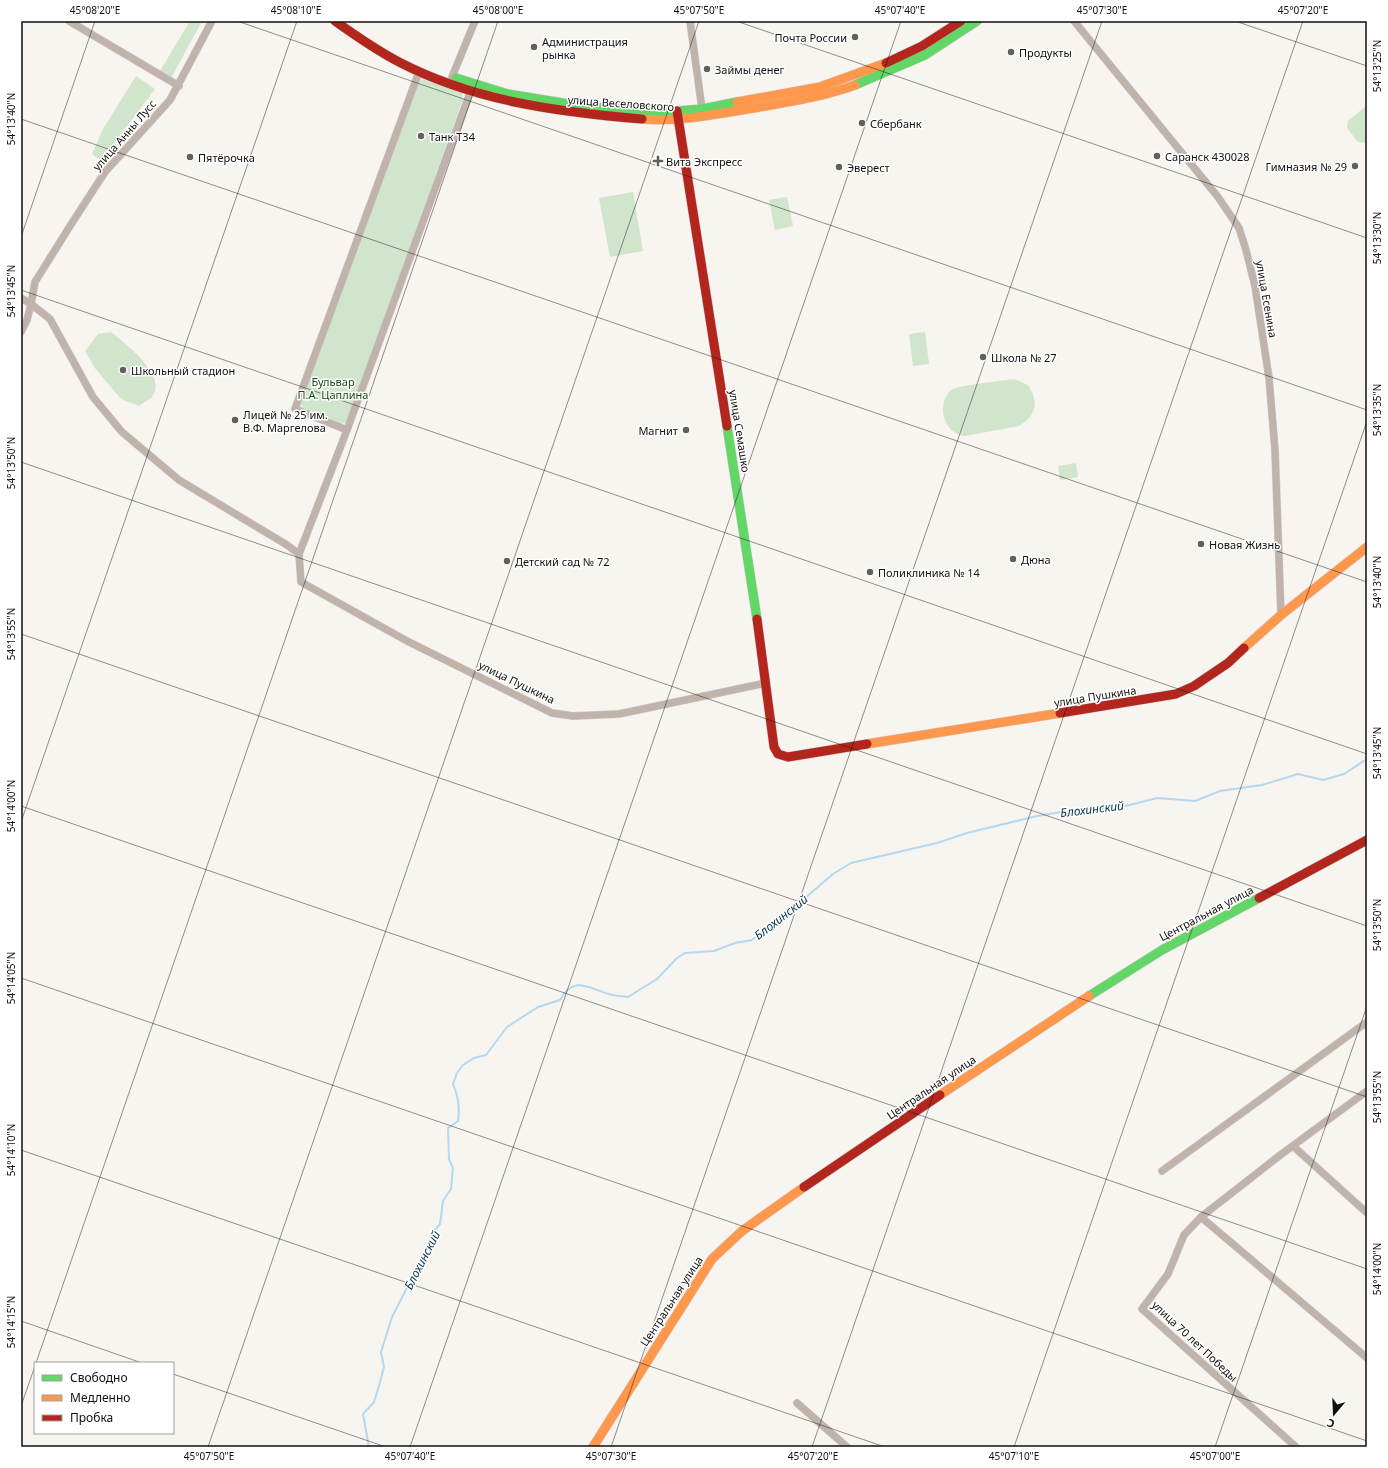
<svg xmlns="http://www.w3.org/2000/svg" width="1388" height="1468" font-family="'Noto Sans',sans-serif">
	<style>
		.green { fill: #d1e5cc }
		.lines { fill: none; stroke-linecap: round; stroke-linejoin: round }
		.stream { stroke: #b3d9ef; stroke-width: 2 }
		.street-casing { stroke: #d2cfcd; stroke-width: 8 }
		.fast-casing { stroke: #d2cfcd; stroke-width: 10 }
		.slow-casing { stroke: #d2cfcd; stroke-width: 10 }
		.jam-casing { stroke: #d2cfcd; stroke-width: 10 }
		.street { stroke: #c0b3ab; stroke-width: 7 }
		.fast { stroke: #63d668; stroke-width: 9 }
		.slow { stroke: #ff974d; stroke-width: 9 }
		.jam { stroke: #b3261e; stroke-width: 9 }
		.ticks { fill: none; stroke: #110f0d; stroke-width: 1; stroke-opacity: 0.45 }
		.poi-dot { fill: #625f5c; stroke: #fff; stroke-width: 1.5 }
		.labels { text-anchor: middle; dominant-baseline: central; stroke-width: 3; stroke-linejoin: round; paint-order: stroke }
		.poi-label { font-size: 11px; fill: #110f0d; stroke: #fff; text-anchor: start }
		.street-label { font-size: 11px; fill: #110f0d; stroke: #fff }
		.park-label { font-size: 11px; fill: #164d14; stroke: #fff }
		.water-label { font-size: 12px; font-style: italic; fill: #04344a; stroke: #fff }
		.neatline { fill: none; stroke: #110f0d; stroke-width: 1.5 }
		.ticks-label { font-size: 10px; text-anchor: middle; fill: #110f0d }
	</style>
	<rect width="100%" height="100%" fill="#f8f4f0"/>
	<g class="green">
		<polygon points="190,21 202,21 168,84 157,76"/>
		<polygon points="136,76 155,89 101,161 92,154 103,129"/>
		<polygon points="422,79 462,93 463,99 347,422 341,424 302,408 301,402 419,83"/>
		<polygon points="1367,105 1367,141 1364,143 1358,142 1347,128 1348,121"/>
		<polygon points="633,192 643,251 610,257 599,198"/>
		<polygon points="787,197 793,226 775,230 769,200"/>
		<path d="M111,332C125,343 169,377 152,397C148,400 143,403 139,406L121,399L94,367L85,351L98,334Z"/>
		<polygon points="925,332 929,364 913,366 909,334"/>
		<path d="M1014,379L1028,385C1039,402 1037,415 1019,426L965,436C955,434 949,430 945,420C941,410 943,395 953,389C962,385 1002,381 1014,379Z"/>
		<polygon points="1076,463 1078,477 1060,480 1058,466"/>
	</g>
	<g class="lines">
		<path class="stream" d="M369,1447L363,1414L374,1402L379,1386L384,1367L381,1352L392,1317L419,1264L428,1250L433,1232L440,1224L443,1201L451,1189L453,1168L449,1159L448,1128L458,1121C460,1106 458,1097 453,1084L457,1073L463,1065L474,1058L486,1055L507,1027L538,1007L560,1000C574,975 588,988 609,994C615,996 622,996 628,997L657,979L677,958L685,953L714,951L735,943L752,940L797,905L833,874L851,863L937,843L967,833L1037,816L1080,809L1118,808L1157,798L1195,801L1220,791L1262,785L1298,774L1323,780L1344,774L1367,759"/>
		<defs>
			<g id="street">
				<polyline points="69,21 179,86"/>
				<polyline points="690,21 702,109"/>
				<polyline points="1074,21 1218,197 1239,228 1246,250 1255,286 1269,378 1275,450 1281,615"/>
				<polyline points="419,72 295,409 347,430 471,90"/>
				<polyline points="452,77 475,21"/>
				<polyline points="21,298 31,304 35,282 70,226 105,172 170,100 212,21"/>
				<polyline points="21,332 27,320 31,304 50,319 93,397 122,432 179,480 287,545 299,554"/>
				<polyline points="347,430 299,554 301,582 407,641 552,713 573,716 619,714 766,683"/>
				<polyline points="1293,1146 1367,1213"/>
				<polyline points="1162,1171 1367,1022"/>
				<polyline points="1201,1217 1367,1358"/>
				<polyline points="797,1403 847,1447"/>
				<polyline points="1296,1447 1142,1309 1168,1274 1184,1235 1201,1217 1279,1156 1367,1091"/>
			</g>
			<g id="fast">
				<polyline points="456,78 508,94 581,106 664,112 702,109 737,102"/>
				<polyline points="855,85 925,55 977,21"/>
				<polyline points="727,426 757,619"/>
				<polyline points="1089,996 1162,950 1259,898"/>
			</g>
			<g id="slow">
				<polyline points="737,102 820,87 886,63"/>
				<path d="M642,119C681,122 716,114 754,108C788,102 822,97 855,85"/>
				<polyline points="1244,648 1281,615 1367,547"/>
				<polyline points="867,744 1060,713"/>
				<polyline points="940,1095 1089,996"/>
				<polyline points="593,1447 712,1259 742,1231 804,1187"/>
			</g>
			<g id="jam">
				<path d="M335,21C356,36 376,50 399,62C474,101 558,112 642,119"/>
				<polyline points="886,63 922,46 961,21"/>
				<polyline points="677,111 727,426"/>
				<polyline points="757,619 774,747 778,754 788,757 867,744"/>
				<polyline points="1060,713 1176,694 1194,686 1228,663 1244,648"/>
				<polyline points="1259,898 1367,840"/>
				<polyline points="804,1187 940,1095"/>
			</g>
		</defs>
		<use href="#street" class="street-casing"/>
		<use href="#fast" class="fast-casing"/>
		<use href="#slow" class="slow-casing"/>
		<use href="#jam" class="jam-casing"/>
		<use href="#street" class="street"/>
		<use href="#fast" class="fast"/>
		<use href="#slow" class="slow"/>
		<use href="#jam" class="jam"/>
	</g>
	<path class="ticks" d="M237,21L1367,410M736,21L1367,238M1235,21L1367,66M21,119L1367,582M21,237L95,21M21,290L1367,754M21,462L1367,926M21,634L1367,1097M21,806L1367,1269M21,822L297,21M21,978L1367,1441M21,1150L885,1447M21,1321L142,1363M36,1363L498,21M173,1374L386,1447M21,1406L35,1366M208,1447L699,21M410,1447L901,21M611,1447L1102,21M812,1447L1303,21M1014,1447L1367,421M1215,1447L1367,1006"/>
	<g class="poi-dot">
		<circle cx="855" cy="37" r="4"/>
		<circle cx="534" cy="47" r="4"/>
		<circle cx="1011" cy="52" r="4"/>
		<circle cx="707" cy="69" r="4"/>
		<circle cx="862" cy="123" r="4"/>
		<circle cx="421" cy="136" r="4"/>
		<circle cx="1157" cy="156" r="4"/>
		<circle cx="190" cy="157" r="4"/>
		<path d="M656 155h4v4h4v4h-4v4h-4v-4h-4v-4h4z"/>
		<circle cx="1355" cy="166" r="4"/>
		<circle cx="839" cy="167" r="4"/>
		<circle cx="983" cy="357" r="4"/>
		<circle cx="123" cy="370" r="4"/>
		<circle cx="235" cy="420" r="4"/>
		<circle cx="686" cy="430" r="4"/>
		<circle cx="1201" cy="544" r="4"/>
		<circle cx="1013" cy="559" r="4"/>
		<circle cx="507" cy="561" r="4"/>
		<circle cx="870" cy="572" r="4"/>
	</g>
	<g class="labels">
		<g class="poi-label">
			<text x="847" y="37" text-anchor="end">Почта России</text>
			<text x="542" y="41">Администрация<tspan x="542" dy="13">рынка</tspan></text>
			<text x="1019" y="52">Продукты</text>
			<text x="715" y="69">Займы денег</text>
			<text x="870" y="123">Сбербанк</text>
			<text x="429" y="136">Танк T34</text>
			<text x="1165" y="156">Саранск 430028</text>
			<text x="198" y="157">Пятёрочка</text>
			<text x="666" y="161">Вита Экспресс</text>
			<text x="1347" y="166" text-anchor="end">Гимназия № 29</text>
			<text x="847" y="167">Эверест</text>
			<text x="991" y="357">Школа № 27</text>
			<text x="131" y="370">Школьный стадион</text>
			<text x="243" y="414">Лицей № 25 им.<tspan x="243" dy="13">В.Ф. Маргелова</tspan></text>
			<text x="678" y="430" text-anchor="end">Магнит</text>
			<text x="1209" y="544">Новая Жизнь</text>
			<text x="1021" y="559">Дюна</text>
			<text x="515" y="561">Детский сад № 72</text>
			<text x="878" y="572">Поликлиника № 14</text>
		</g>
		<g class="street-label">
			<text transform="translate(621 103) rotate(4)">улица Веселовского</text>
			<text transform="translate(124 135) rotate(-49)">улица Анны Лусс</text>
			<text transform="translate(1267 299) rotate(80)">улица Есенина</text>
			<text transform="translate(740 431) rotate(81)">улица Семашко</text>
			<text transform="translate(517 682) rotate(26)">улица Пушкина</text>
			<text transform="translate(1095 696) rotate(-9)">улица Пушкина</text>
			<text transform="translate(1206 913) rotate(-28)">Центральная улица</text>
			<text transform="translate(931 1087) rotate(-34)">Центральная улица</text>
			<text transform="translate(671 1301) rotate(-57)">Центральная улица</text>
			<text transform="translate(1195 1341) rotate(43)">улица 70 лет Победы</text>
		</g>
		<g class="park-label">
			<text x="333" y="381">Бульвар<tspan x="333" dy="13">П.А. Цаплина</tspan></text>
		</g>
		<g class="water-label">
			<text transform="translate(1092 809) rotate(-7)">Блохинский</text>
			<text transform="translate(781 917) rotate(-38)">Блохинский</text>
			<text transform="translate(422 1260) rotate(-63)">Блохинский</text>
		</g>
	</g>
	<rect width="1388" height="1468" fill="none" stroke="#ffffff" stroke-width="44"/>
	<rect x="34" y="1362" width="140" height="72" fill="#ffffff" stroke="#a09f9e"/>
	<rect x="42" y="1375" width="20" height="6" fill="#63d668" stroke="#a09f9e"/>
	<text x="70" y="1382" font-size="12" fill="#110f0d">Свободно</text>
	<rect x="42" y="1395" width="20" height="6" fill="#ff974d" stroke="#a09f9e"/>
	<text x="70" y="1402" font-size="12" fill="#110f0d">Медленно</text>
	<rect x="42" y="1415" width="20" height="6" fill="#b3261e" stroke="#a09f9e"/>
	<text x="70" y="1422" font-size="12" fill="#110f0d">Пробка</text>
	<g transform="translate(1334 1414) rotate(199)" stroke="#ffffff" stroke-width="3" paint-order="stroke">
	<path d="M0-3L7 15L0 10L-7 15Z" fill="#110f0d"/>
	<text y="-6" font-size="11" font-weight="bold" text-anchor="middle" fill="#110f0d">С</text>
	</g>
	<rect x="22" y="22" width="1344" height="1424" class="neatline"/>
	<g class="ticks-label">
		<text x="95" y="14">45°08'20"E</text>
		<text x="296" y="14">45°08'10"E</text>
		<text x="498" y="14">45°08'00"E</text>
		<text x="699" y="14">45°07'50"E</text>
		<text x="900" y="14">45°07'40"E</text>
		<text x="1102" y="14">45°07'30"E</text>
		<text x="1303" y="14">45°07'20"E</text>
		<text transform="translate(1377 66) rotate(-90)" y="4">54°13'25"N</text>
		<text transform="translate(11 119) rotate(-90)" y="4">54°13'40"N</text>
		<text transform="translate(1377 238) rotate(-90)" y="4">54°13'30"N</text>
		<text transform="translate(11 291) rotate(-90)" y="4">54°13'45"N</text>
		<text transform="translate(1377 410) rotate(-90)" y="4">54°13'35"N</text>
		<text transform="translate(11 463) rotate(-90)" y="4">54°13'50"N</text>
		<text transform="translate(1377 582) rotate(-90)" y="4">54°13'40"N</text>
		<text transform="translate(11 634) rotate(-90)" y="4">54°13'55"N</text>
		<text transform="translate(1377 753) rotate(-90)" y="4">54°13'45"N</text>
		<text transform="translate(11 806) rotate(-90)" y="4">54°14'00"N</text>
		<text transform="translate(1377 925) rotate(-90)" y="4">54°13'50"N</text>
		<text transform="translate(11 978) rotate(-90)" y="4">54°14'05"N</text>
		<text transform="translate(1377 1097) rotate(-90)" y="4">54°13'55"N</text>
		<text transform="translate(11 1150) rotate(-90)" y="4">54°14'10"N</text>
		<text transform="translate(1377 1269) rotate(-90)" y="4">54°14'00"N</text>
		<text transform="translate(11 1322) rotate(-90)" y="4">54°14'15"N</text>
		<text x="209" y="1460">45°07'50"E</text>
		<text x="410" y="1460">45°07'40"E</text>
		<text x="611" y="1460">45°07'30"E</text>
		<text x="813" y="1460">45°07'20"E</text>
		<text x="1014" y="1460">45°07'10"E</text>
		<text x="1215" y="1460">45°07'00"E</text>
	</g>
</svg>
